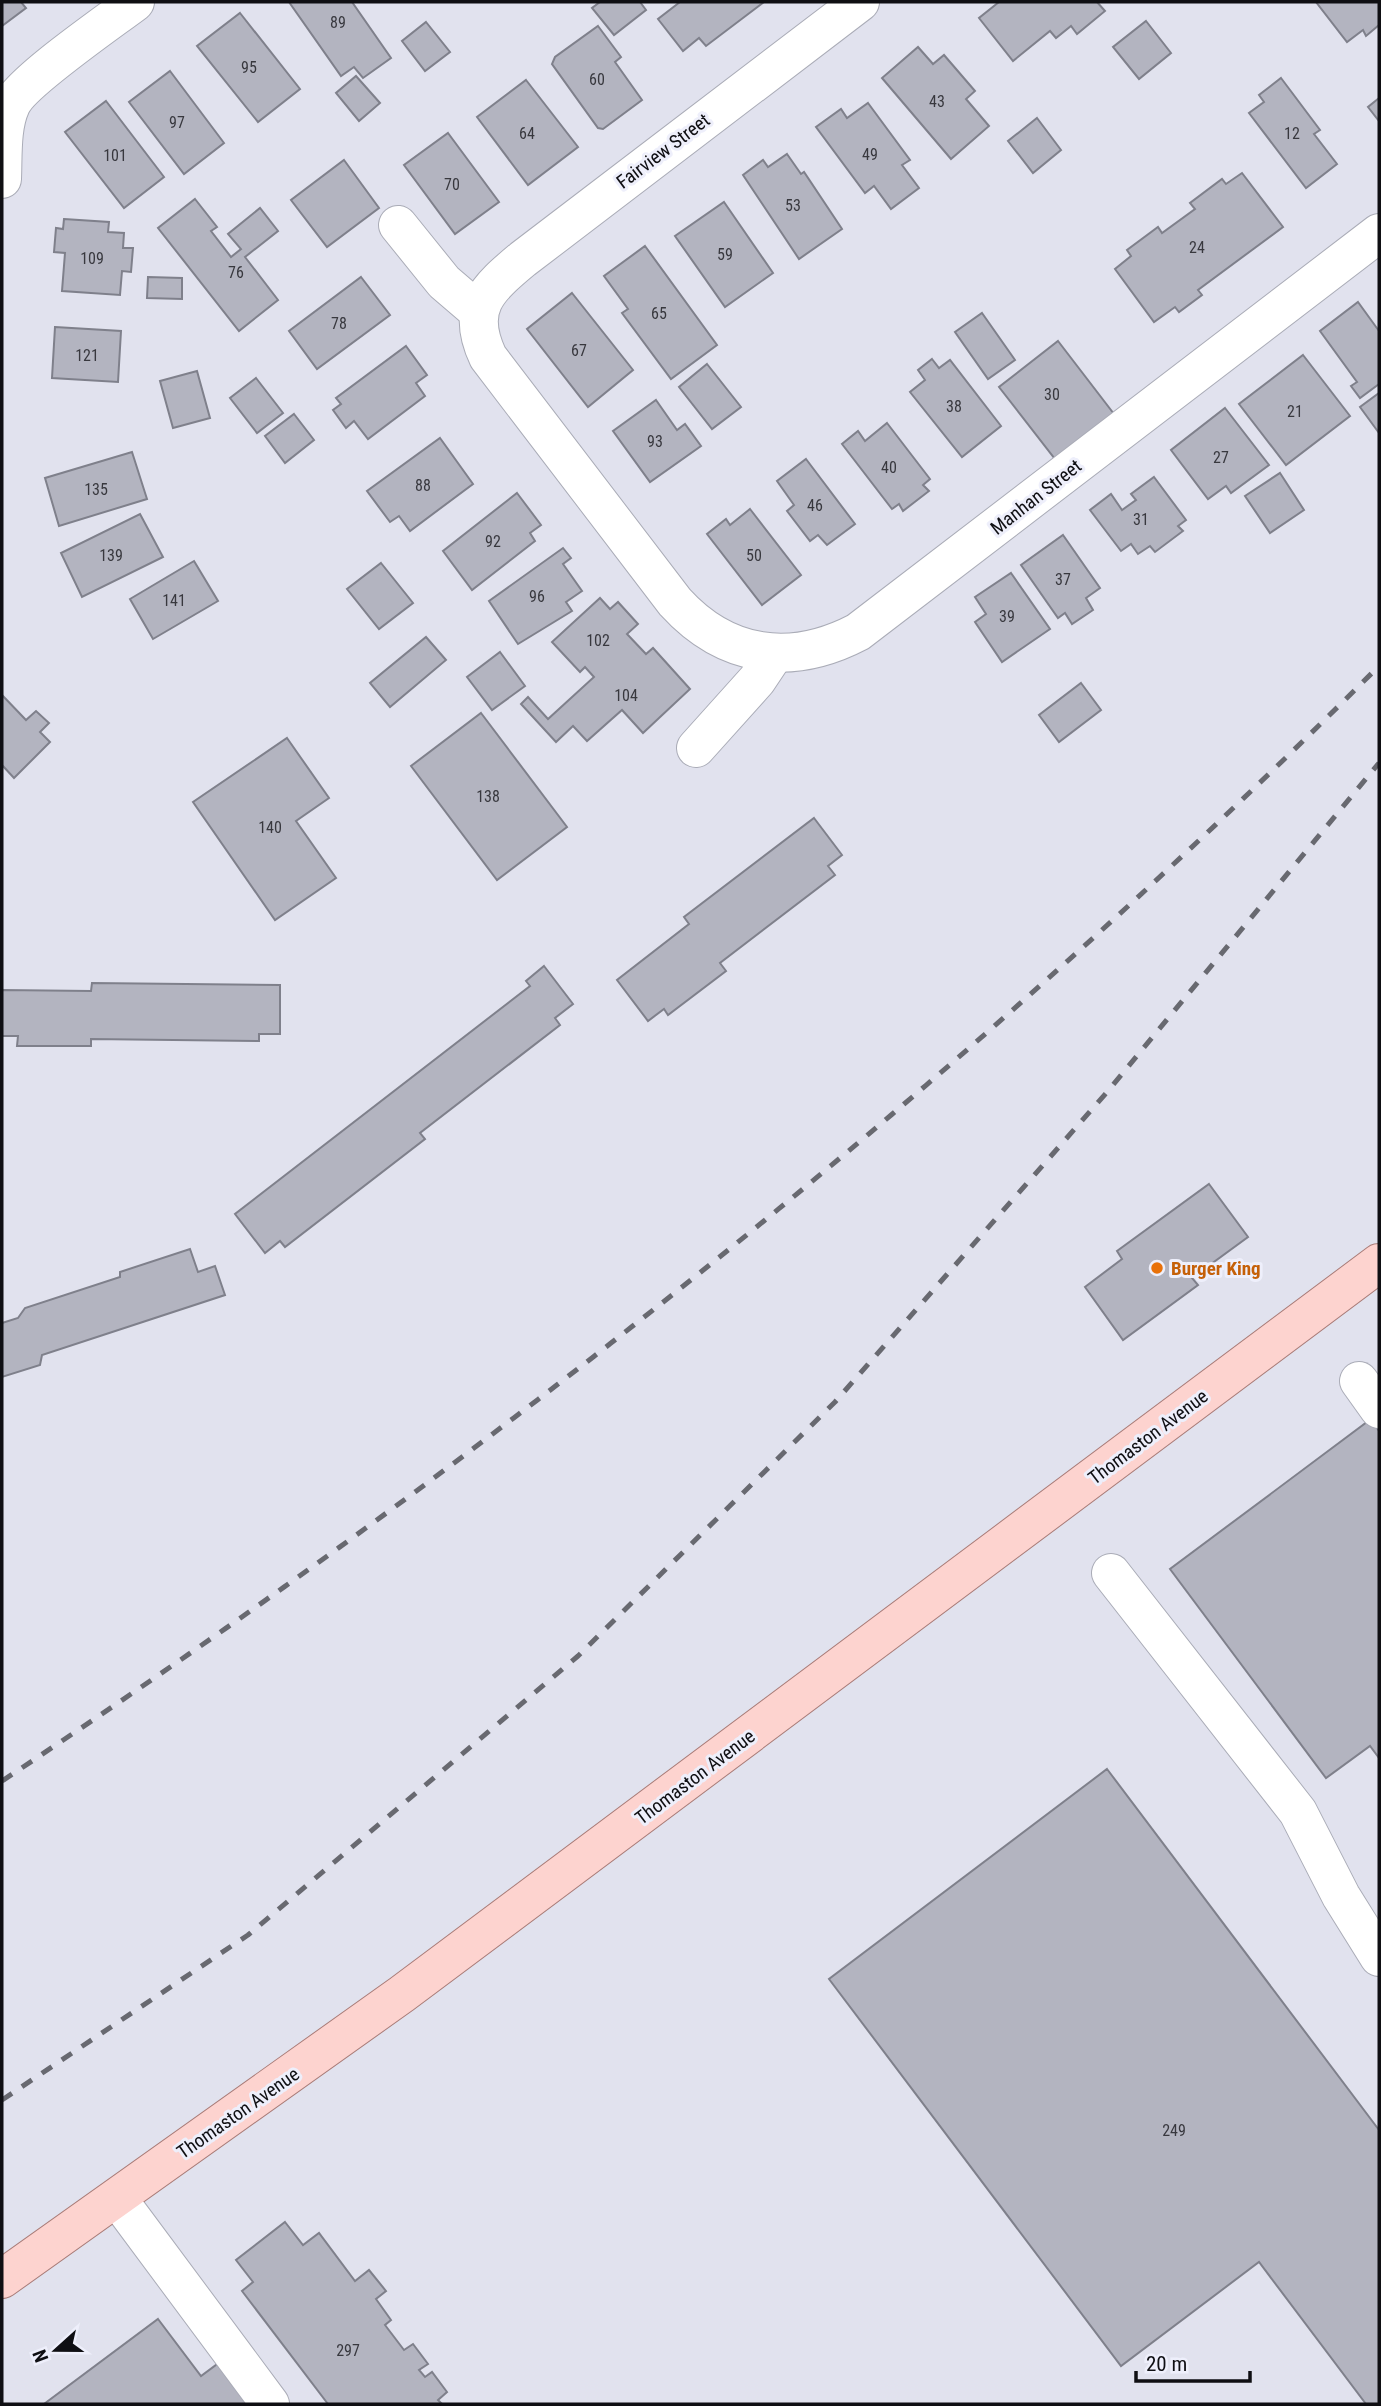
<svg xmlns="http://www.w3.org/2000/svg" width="1381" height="2406" font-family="'Roboto Condensed',sans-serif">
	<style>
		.building { fill: #b3b4c0; stroke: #7f808b; stroke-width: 2 }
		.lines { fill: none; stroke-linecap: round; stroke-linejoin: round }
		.minor-casing { stroke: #aaacb7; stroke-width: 40 }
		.major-casing { stroke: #a97c78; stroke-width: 40 }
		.minor { stroke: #fff; stroke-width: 38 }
		.major { stroke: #fdd3cf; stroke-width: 38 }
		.rail { stroke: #686970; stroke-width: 5; stroke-dasharray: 12 12; stroke-linecap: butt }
		.food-dot { fill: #e8710a; stroke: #eeeffb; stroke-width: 2.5 }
		.labels { text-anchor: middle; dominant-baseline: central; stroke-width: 6; stroke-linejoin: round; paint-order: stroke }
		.number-label { font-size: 16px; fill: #38383e }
		.street-label { font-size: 19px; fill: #0f0f13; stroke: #eeeffb }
		.food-label { font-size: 19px; font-weight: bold; fill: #c56008; stroke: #eeeffb; text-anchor: start }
	</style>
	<rect width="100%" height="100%" fill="#e1e2ee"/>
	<g class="building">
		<polygon points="2,2 21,2 26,8 2,26"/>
		<polygon points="289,2 352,2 391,58 363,78 354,67 341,76"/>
		<polygon points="600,2 640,2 646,10 614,35 592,8"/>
		<polygon points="680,2 764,2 706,46 699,38 683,51 658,19"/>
		<polygon points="999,2 1097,2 1105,11 1077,34 1071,26 1056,38 1050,31 1013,61 979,18"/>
		<polygon points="1316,2 1379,2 1379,25 1366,36 1363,30 1347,42"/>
		<polygon points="240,13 300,89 258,122 197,46"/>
		<polygon points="1146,21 1171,53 1139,79 1113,47"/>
		<polygon points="426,22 450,52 425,71 402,41"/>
		<polygon points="598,26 621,57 615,62 642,100 603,129 598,128 552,64 555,57"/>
		<polygon points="918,47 933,64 944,55 975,91 966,99 989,126 951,159 882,78"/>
		<polygon points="170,71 224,143 184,174 129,102"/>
		<polygon points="356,76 380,103 359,121 336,93"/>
		<polygon points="1281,78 1320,130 1314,134 1337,164 1306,188 1249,113 1264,102 1259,95"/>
		<polygon points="526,80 578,147 528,185 477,117"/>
		<polygon points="1379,98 1379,121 1368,107"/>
		<polygon points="106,101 164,177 124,208 65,132"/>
		<polygon points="868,103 910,160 902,165 919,188 891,209 874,186 865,193 816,127 841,109 847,118"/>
		<polygon points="1037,118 1061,150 1033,173 1008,141"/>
		<polygon points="448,133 499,202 455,234 404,165"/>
		<polygon points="787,154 801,174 804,172 842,229 799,259 743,175 763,160 768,167"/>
		<polygon points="344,160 379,208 327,247 291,200"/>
		<polygon points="1242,173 1283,227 1198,290 1202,295 1179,312 1175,307 1154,322 1115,269 1131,256 1127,250 1158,227 1162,233 1195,209 1190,203 1222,179 1226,184"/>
		<polygon points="195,199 217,227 211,231 231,257 241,249 228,234 260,208 278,231 245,257 278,300 239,331 158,228"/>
		<polygon points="724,202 773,273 725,307 675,236"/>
		<polygon points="64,219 109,222 108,232 124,233 123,248 133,248 131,272 122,271 120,295 62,291 65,253 54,252 56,228 63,229"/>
		<polygon points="645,246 717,345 671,379 622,313 628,309 604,276"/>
		<polygon points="148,277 182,278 182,299 147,298"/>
		<polygon points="361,277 390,315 317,369 289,331"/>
		<polygon points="572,293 633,370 588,407 527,329"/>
		<polygon points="1358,302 1379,331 1379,384 1360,398 1351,386 1357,382 1320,331"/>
		<polygon points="982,313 1015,360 988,379 955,332"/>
		<polygon points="55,327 121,331 118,382 52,378"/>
		<polygon points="1058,341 1114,414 1055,459 999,387"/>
		<polygon points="406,346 427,375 416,383 425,396 368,439 354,421 346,428 333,410 341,404 336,398"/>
		<polygon points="1303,355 1350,416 1286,465 1239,404"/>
		<polygon points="932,359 939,368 950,360 1001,426 962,457 910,392 925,380 918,370"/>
		<polygon points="707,364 741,407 712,429 679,387"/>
		<polygon points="197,371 210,418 173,428 160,381"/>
		<polygon points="256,378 283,413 257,433 230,398"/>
		<polygon points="1379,393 1379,433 1360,407"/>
		<polygon points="656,400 677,430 685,424 701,446 650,482 613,431"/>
		<polygon points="1225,408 1269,465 1231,493 1226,486 1208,499 1171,450"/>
		<polygon points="294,414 314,440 285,463 265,436"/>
		<polygon points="887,423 930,479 923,485 929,491 903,511 899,504 892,509 842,444 858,431 865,441"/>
		<polygon points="440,438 473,484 410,531 399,516 390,522 367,491"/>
		<polygon points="132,452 147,499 59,526 45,478"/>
		<polygon points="806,459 855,524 827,545 818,535 810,541 787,511 794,505 777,481"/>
		<polygon points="1280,473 1304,510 1270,533 1245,496"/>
		<polygon points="1154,477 1186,520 1178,526 1183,531 1155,552 1150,546 1138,554 1131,544 1121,551 1090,510 1111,494 1122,510 1136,500 1131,494"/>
		<polygon points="517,493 541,525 530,533 535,541 472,590 443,551"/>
		<polygon points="750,509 801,575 762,605 707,534 726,519 730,525"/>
		<polygon points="140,514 163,557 82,597 61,553"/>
		<polygon points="1063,535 1100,588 1086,598 1093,610 1072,624 1065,613 1058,618 1021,565"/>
		<polygon points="563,548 571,558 563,564 582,591 566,602 572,611 518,644 489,601"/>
		<polygon points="194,561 218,601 153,639 130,599"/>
		<polygon points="381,563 413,603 379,629 347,589"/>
		<polygon points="1011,573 1050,629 1002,662 975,622 986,614 975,597"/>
		<polygon points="600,598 610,609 618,602 638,624 627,634 646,654 653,648 690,689 643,733 622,710 587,741 573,726 556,742 521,704 528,697 548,719 594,677 585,667 580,672 552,642"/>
		<polygon points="426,637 446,660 390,707 370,683"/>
		<polygon points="500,652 525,686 492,710 467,677"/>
		<polygon points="1081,683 1101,710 1059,742 1039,715"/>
		<polygon points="2,695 26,720 36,711 49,723 40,732 50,742 14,778 2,765"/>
		<polygon points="481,713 567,827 497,880 411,766"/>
		<polygon points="287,738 329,798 296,821 336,878 275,920 193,802"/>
		<polygon points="814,818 842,855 828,866 835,875 720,963 726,971 668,1015 664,1009 648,1021 617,980 689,924 684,917"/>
		<polygon points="544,966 573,1004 555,1018 560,1025 420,1133 425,1139 285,1247 280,1241 265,1253 235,1214 530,986 526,981"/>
		<polygon points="92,983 280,985 280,1034 259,1034 259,1041 91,1039 91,1046 17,1046 18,1036 2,1036 2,990 91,991"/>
		<polygon points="1209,1184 1248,1237 1192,1278 1198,1285 1123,1340 1085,1287 1122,1259 1117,1251"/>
		<polygon points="190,1249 198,1272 215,1266 225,1295 42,1355 40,1365 2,1377 2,1323 18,1318 25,1308 120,1277 120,1272"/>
		<polygon points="1371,1419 1379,1431 1379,1758 1370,1746 1326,1778 1170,1569"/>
		<polygon points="1107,1769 1379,2130 1379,2404 1366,2404 1259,2262 1121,2366 829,1979"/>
		<polygon points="285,2222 303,2245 319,2233 355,2281 369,2270 386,2291 376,2299 391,2320 385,2325 404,2350 413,2344 428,2364 419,2370 425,2377 432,2372 447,2392 438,2400 442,2404 328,2404 242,2291 253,2282 236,2260"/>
		<polygon points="158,2319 201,2376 220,2362 251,2404 44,2404"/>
	</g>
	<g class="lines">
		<defs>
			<g id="minor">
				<path d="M860,2L523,259C487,289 465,308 488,357L675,602C726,658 791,667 858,632L1379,233"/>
				<path d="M2,179C3,155 1,127 11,105C21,82 110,21 135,2"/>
				<polyline points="398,225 444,282 479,312"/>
				<polyline points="696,748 757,680 775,653"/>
				<polyline points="1359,1381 1379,1409"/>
				<polyline points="1111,1573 1298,1812 1341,1896 1379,1957"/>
				<polyline points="117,2198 270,2404"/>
			</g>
			<polyline id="major" points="2,2279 402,1994 1379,1263"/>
		</defs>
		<use href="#minor" class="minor-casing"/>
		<use href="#major" class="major-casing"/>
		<use href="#minor" class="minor"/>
		<use href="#major" class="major"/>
		<g class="rail">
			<path d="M2,1781C495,1454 960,1085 1379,666"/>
			<polyline points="2,2100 248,1935 578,1656 835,1402 1108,1091 1379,763"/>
		</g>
	</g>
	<circle class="food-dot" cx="1157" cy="1268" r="7"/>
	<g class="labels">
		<g class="number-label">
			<text x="338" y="22">89</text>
			<text x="249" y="67">95</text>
			<text x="597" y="79">60</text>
			<text x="937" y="101">43</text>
			<text x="177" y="122">97</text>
			<text x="527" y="133">64</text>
			<text x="1292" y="133">12</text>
			<text x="870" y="154">49</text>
			<text x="115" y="155">101</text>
			<text x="452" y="184">70</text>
			<text x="793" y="205">53</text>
			<text x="1197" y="247">24</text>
			<text x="725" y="254">59</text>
			<text x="92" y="258">109</text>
			<text x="236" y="272">76</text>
			<text x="659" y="313">65</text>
			<text x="339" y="323">78</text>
			<text x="579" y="350">67</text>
			<text x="87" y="355">121</text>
			<text x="1052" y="394">30</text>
			<text x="954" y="406">38</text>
			<text x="1295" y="411">21</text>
			<text x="655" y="441">93</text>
			<text x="1221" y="457">27</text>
			<text x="889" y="467">40</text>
			<text x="423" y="485">88</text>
			<text x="96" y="489">135</text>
			<text x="815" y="505">46</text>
			<text x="1141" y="519">31</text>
			<text x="493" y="541">92</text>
			<text x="111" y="555">139</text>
			<text x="754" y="555">50</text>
			<text x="1063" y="579">37</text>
			<text x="537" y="596">96</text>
			<text x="174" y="600">141</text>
			<text x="1007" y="616">39</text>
			<text x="598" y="640">102</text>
			<text x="626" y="695">104</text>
			<text x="488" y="796">138</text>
			<text x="270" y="827">140</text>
			<text x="1174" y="2130">249</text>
			<text x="348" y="2350">297</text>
		</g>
		<g class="street-label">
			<text transform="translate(663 151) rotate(-37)">Fairview Street</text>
			<text transform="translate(1036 497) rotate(-38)">Manhan Street</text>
			<text transform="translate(1148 1437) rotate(-37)">Thomaston Avenue</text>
			<text transform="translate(695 1777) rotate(-37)">Thomaston Avenue</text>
			<text transform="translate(238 2113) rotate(-35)">Thomaston Avenue</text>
		</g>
		<g class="food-label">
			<text x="1171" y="1268">Burger King</text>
		</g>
	</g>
	<rect width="1381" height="2406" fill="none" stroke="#0f0f13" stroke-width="7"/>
	<g transform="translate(56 2350) rotate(249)" stroke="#eeeffb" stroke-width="5" paint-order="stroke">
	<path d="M0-5L12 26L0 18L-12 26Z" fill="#0f0f13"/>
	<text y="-10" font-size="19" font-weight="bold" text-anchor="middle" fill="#0f0f13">N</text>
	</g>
	<path d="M1136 2371v10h114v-10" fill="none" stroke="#0f0f13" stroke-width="3.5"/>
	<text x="1146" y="2371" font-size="21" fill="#0f0f13" stroke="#eeeffb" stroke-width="5" paint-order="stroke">20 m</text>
</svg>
